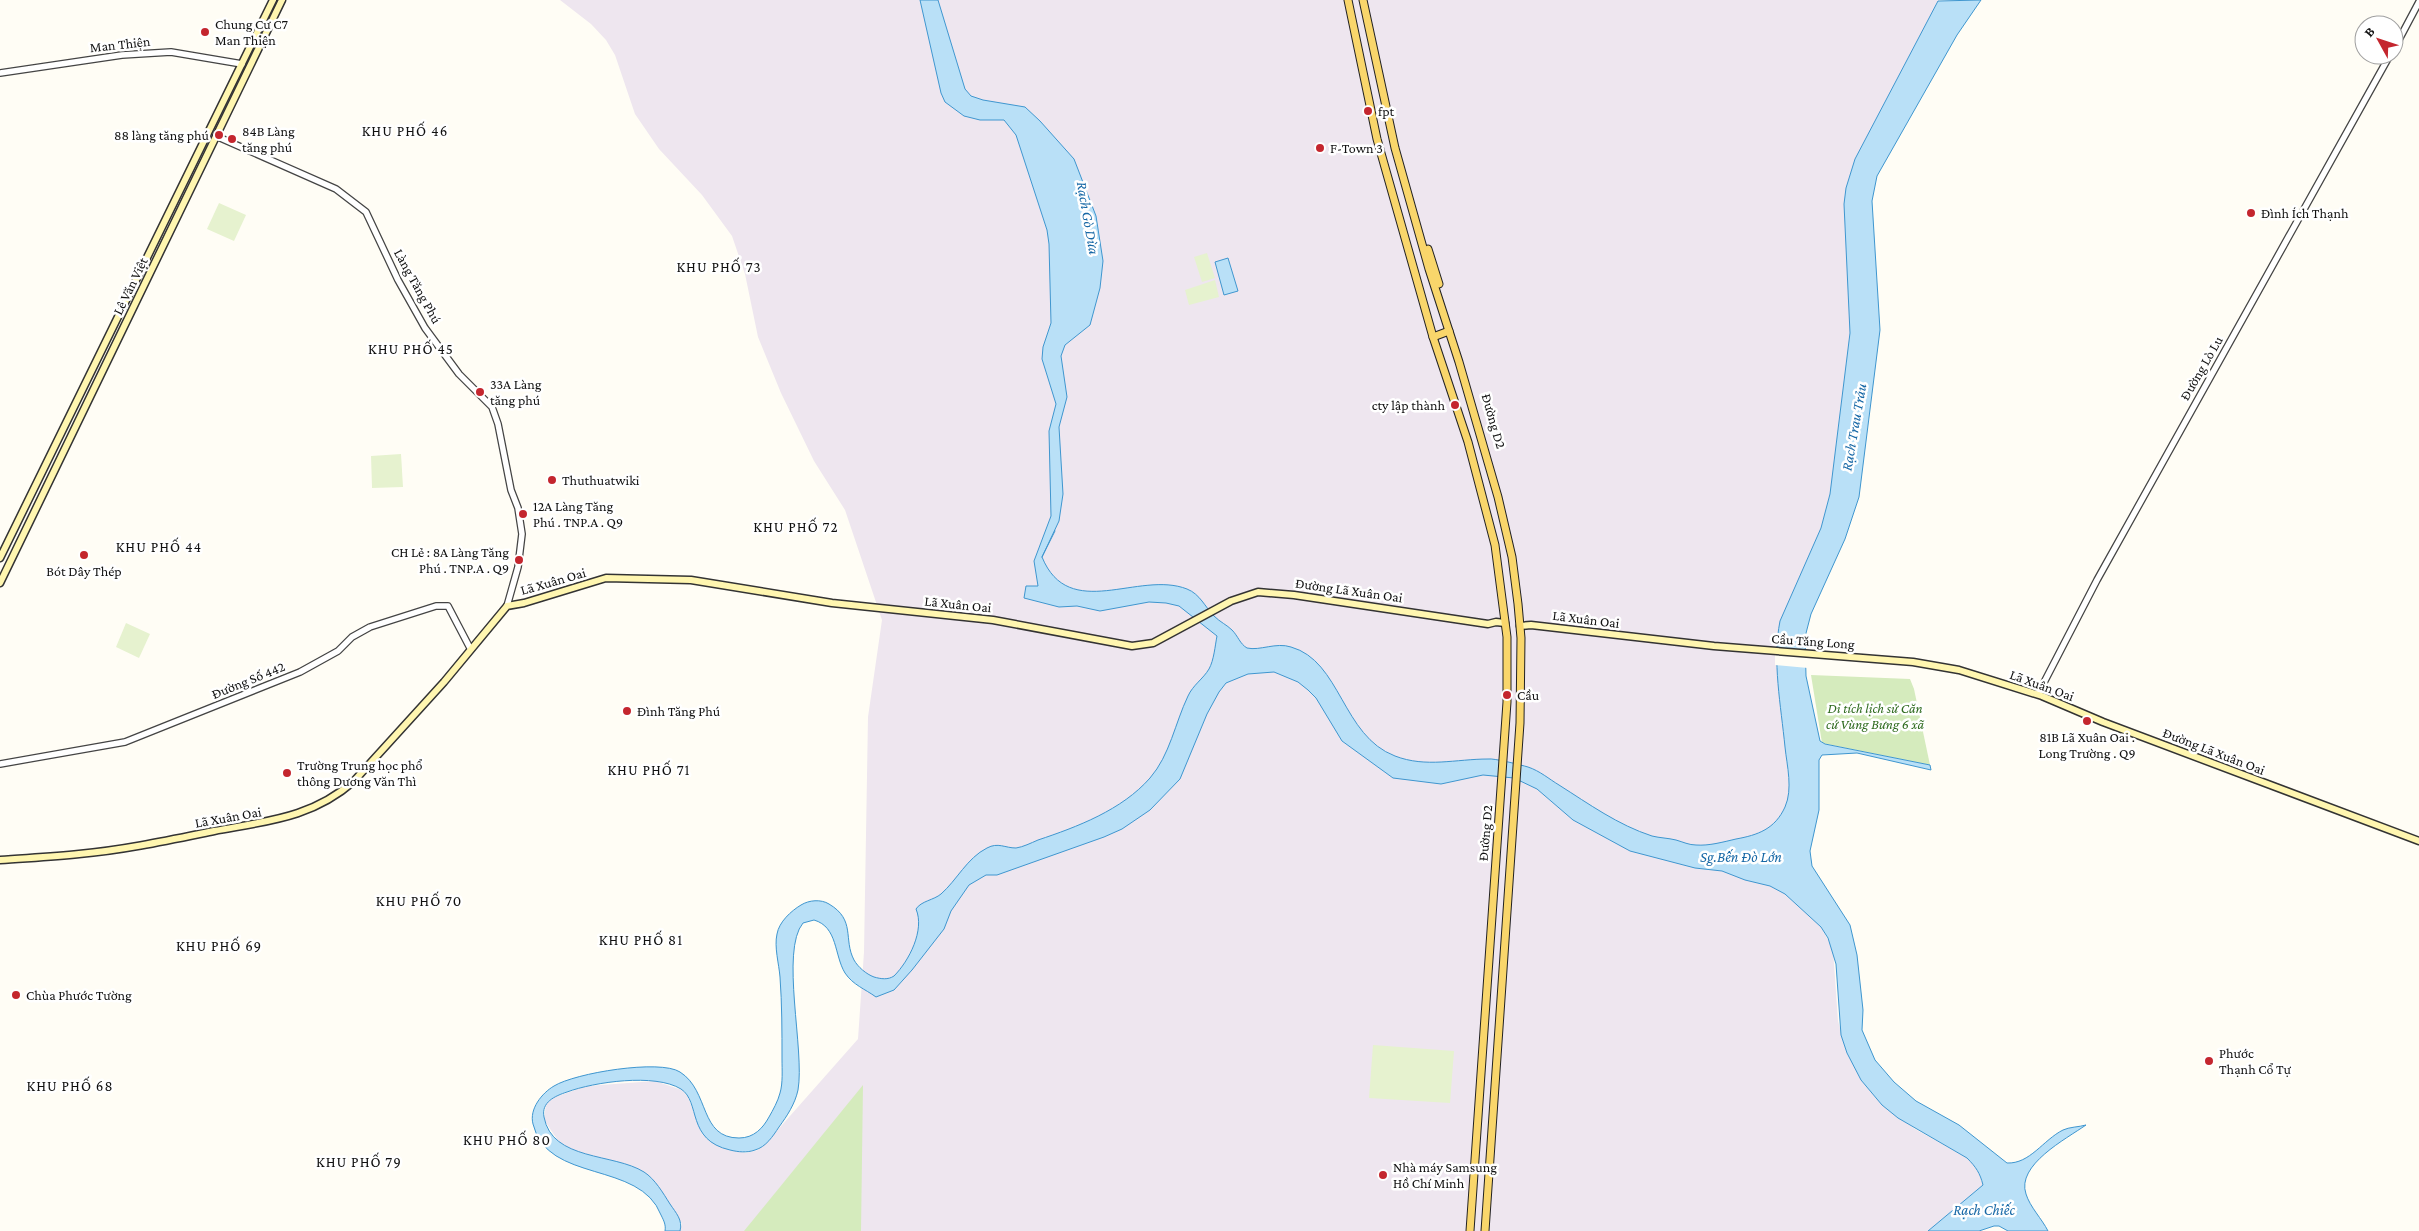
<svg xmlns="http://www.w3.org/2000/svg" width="2419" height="1231" font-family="'Crimson Pro',serif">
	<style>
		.industrial { fill: #eee6ef }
		.green { fill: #d5ebbd }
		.pitch { fill: #e6f2cf }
		.water { fill: #b9e0f7; stroke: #3f96cf }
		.pier { fill: #fffdf5 }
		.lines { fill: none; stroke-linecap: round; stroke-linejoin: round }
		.stream { stroke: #3f96cf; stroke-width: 1 }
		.tertiary-casing { stroke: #444; stroke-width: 8 }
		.secondary-casing { stroke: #333; stroke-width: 9 }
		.primary-casing { stroke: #222; stroke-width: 9 }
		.tertiary { stroke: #fff; stroke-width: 5.5 }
		.secondary { stroke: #fff6b0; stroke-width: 6 }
		.primary { stroke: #f9d66b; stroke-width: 7 }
		.poi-dot { fill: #c4262e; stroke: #fff; stroke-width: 2 }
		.labels { text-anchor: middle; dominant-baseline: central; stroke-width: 5; stroke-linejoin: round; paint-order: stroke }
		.poi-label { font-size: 14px; fill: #111; stroke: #fff; text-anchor: start }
		.street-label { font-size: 14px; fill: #111; stroke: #fff }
		.park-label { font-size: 14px; font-style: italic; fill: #2f6b1f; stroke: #fff }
		.neighbourhood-label { font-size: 15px; letter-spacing: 1px; fill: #111; stroke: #fff }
		.water-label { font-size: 15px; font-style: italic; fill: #1768a6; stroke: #fff }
	</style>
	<rect width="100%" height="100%" fill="#fffdf5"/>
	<polygon class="industrial" points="560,0 1939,0 1855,159 1850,333 1830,494 1821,528 1779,629 1778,671 1789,785 1821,927 1833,949 1838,1021 1847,1053 1861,1080 1882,1105 1915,1129 1967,1158 1976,1166 1983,1185 1928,1231 680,1231 682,1224 678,1217 651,1178 570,1149 559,1142 544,1120 546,1104 552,1098 587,1086 655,1081 682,1090 688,1097 702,1134 728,1150 746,1153 758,1150 767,1142 858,1039 864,952 868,717 882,620 845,510 814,461 781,393 758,337 745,274 732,236 702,195 659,149 635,114 615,55 606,40 591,24"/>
	<g class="green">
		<polygon points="1811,675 1910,679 1914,689 1930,765 1822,743"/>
		<polygon points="863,1085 861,1231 744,1231"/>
	</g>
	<g class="pitch">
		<polygon points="219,203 246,215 234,241 207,229"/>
		<polygon points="1207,253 1215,278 1202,282 1194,257"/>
		<polygon points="1215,280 1219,297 1189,305 1185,290"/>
		<polygon points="401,454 403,487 372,488 371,456"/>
		<polygon points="126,623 150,634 139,658 116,647"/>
		<polygon points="1373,1045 1454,1051 1450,1103 1369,1098"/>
	</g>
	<g class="water">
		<path d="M920,0H938L965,89L971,96L983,100L1025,107L1040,121L1074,159L1096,216L1103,261L1100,288L1090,325L1065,345L1061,356L1067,397L1059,427L1063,494L1059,521L1042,557C1069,623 1139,570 1187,589C1200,594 1205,607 1214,616C1220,622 1227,625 1232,630C1238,636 1240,644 1247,648C1260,651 1276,642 1291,647C1341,661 1342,736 1395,756C1426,768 1456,759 1488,759C1494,758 1521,765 1528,767C1540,771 1549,779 1559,785C1589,804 1618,825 1652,836C1660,838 1668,838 1676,840C1683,842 1689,845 1696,845C1709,846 1723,842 1736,839C1758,835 1775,829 1785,807C1793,789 1787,766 1785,747C1781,706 1772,661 1780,621L1821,528L1830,494L1850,333L1844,204L1846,188L1855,159L1938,1L1981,0L1957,35L1877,176L1872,201L1880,330L1859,497L1845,539L1811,614L1805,637L1806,676L1820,741L1825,744L1930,765L1931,770L1857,753L1822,755L1819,760V810L1810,851L1812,866L1850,925L1857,955L1863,1010L1862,1030L1875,1060L1894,1082L1916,1101L1959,1125L2007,1163C2030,1164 2043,1140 2063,1130C2069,1127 2079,1127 2086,1125C2066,1139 2016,1165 2026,1194C2030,1207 2042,1219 2048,1231H2008L1999,1226H1994L1979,1231H1928L1983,1185C1980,1173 1976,1167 1967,1158L1898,1118L1882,1105L1861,1080L1847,1053L1841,1035L1836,964L1828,938L1821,927L1785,894L1770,886L1745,880L1722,871L1695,868L1630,851L1573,820L1537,789L1514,778L1483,775L1441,784L1393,778L1342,741L1316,698L1308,690L1298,682L1274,672L1248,674L1226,683L1219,692L1207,714L1180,779L1150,810L1122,829L1104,837L997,875H986L969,885L951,911L944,929L912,970L894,990L876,997C865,989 853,985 845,973C834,955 838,927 814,920L803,923C780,951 805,1050 798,1090C795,1104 787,1116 779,1127C773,1136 766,1147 755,1150C747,1153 738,1152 730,1150C686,1140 701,1102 681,1089C655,1073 594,1082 567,1092C555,1096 541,1102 544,1117C552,1161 614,1153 644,1172C655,1179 663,1193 670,1204C676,1213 683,1220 680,1231H665C666,1225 664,1221 661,1215C640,1160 547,1184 533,1124C529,1109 542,1093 554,1086C575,1073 660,1059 680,1072C710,1091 699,1138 739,1138C754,1138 763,1128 769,1117C773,1110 778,1101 780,1093C783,1083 782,1070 782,1059C782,1032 782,1004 780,977C779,964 774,947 777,934C779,922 791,911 801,905C809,900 821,899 829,904C856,920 843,939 854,960C858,967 866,974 874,977C881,979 888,980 894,976C909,961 925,930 916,909C921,901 934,900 941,894C957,880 967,858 987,848C998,842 1005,848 1016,848C1023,847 1031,843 1038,840C1077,827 1122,810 1150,778C1170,755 1175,723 1188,696C1193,685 1203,679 1209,669C1214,660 1215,646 1217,636L1179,606L1166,603L1149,602L1100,611L1077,606L1059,607L1024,598L1026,586H1038L1034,561L1051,516L1049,431L1056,404L1042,359L1043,347L1051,323L1049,244L1047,230L1016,135L1004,120H980L964,116L945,102L941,93Z"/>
		<polygon points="1228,258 1238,291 1224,295 1215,262"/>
	</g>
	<polygon class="pier" points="1775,655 1808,657 1808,668 1775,665"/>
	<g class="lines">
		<polyline class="stream" points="1042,557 1055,531"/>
		<defs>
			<g id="tertiary">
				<polyline points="2394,49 2419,2"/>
				<polyline points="0,73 122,55 171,52 242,64"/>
				<polyline points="216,136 336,189 366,212 398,280 425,328 459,374 492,407 498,424 511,490 518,508 522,534 518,567 507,606"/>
				<polyline points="2038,694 2097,580 2390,55"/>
				<polyline points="0,764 125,742 300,672 338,651 352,637 370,627 436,606 448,606 470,648"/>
			</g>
			<g id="secondary">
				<polyline points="0,558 273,0"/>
				<polyline points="0,583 282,0"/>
				<polyline points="1520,626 1531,625 1714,646 1913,662 1959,670 2042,696 2103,722 2419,841"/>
				<path d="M0,860C26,858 53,857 79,854C124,850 170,840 214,831C267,821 312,818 354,781L444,682L507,606L524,603L606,578L691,580L832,603L993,620L1132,646L1153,643L1231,601L1258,592L1294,595L1488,624L1496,622L1505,623"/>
			</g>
			<g id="primary">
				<polyline points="1348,0 1377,139 1433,337 1468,442 1495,545 1507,637 1507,702 1470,1231"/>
				<polyline points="1363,0 1395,148 1429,269 1459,362 1498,497 1512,557 1518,604 1521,638 1520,723 1485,1231"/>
				<polyline points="1428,249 1439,284"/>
				<polyline points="1433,337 1449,331"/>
			</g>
		</defs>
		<use href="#tertiary" class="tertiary-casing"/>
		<use href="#secondary" class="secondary-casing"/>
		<use href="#primary" class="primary-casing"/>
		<use href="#tertiary" class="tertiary"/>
		<use href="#secondary" class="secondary"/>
		<use href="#primary" class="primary"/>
	</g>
	<g class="poi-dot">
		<circle cx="205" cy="32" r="5"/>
		<circle cx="1368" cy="111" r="5"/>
		<circle cx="219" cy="135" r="5"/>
		<circle cx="232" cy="139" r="5"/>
		<circle cx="1320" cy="148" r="5"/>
		<circle cx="2251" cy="213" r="5"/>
		<circle cx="480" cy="392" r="5"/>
		<circle cx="1455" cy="405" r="5"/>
		<circle cx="552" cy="480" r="5"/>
		<circle cx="523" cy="514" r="5"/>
		<circle cx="84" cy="555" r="5"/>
		<circle cx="519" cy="560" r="5"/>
		<circle cx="1507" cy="695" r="5"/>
		<circle cx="627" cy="711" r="5"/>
		<circle cx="2087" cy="721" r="5"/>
		<circle cx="287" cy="773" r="5"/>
		<circle cx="16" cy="995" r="5"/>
		<circle cx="2209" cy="1061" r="5"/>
		<circle cx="1383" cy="1175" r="5"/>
	</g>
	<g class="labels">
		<g class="poi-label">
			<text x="215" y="24">Chung Cư C7<tspan x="215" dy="16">Man Thiện</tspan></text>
			<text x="1378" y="111">fpt</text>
			<text x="242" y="131">84B Làng<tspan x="242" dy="16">tăng phú</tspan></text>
			<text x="209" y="135" text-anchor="end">88 làng tăng phú</text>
			<text x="1330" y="148">F-Town 3</text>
			<text x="2261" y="213">Đình Ích Thạnh</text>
			<text x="490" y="384">33A Làng<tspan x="490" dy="16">tăng phú</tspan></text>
			<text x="1445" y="405" text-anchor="end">cty lập thành</text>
			<text x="562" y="480">Thuthuatwiki</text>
			<text x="533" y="506">12A Làng Tăng<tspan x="533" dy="16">Phú . TNP.A . Q9</tspan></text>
			<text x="509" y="552" text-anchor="end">CH Lẻ : 8A Làng Tăng<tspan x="509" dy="16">Phú . TNP.A . Q9</tspan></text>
			<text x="84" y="571" text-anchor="middle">Bót Dây Thép</text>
			<text x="1517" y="695">Cầu</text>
			<text x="637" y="711">Đình Tăng Phú</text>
			<text x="2087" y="737" text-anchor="middle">81B Lã Xuân Oai .<tspan x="2087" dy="16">Long Trường . Q9</tspan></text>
			<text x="297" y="765">Trường Trung học phổ<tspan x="297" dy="16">thông Dương Văn Thì</tspan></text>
			<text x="26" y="995">Chùa Phước Tường</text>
			<text x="2219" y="1053">Phước<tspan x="2219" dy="16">Thạnh Cổ Tự</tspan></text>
			<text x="1393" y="1167">Nhà máy Samsung<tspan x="1393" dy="16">Hồ Chí Minh</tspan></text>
		</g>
		<g class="street-label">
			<text transform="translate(120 44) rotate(-6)">Man Thiện</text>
			<text transform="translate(130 286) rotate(-64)">Lê Văn Việt</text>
			<text transform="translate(418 286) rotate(61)">Làng Tăng Phú</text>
			<text transform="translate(2201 368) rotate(-60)">Đường Lò Lu</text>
			<text transform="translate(1494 421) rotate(74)">Đường D2</text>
			<text transform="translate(553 581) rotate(-16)">Lã Xuân Oai</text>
			<text transform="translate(1349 590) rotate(8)">Đường Lã Xuân Oai</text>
			<text transform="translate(958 604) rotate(6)">Lã Xuân Oai</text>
			<text transform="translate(1586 619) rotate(7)">Lã Xuân Oai</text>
			<text transform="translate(1813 641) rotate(4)">Cầu Tăng Long</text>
			<text transform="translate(248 680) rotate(-22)">Đường Số 442</text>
			<text transform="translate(2042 685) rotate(20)">Lã Xuân Oai</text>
			<text transform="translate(2214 751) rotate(21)">Đường Lã Xuân Oai</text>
			<text transform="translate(228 817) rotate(-10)">Lã Xuân Oai</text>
			<text transform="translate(1485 833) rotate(-85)">Đường D2</text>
		</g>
		<g class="park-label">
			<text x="1875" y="708">Di tích lịch sử Căn<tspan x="1875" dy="16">cứ Vùng Bưng 6 xã</tspan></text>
		</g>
		<g class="neighbourhood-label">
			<text x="405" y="131">KHU PHỐ 46</text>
			<text x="719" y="267">KHU PHỐ 73</text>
			<text x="411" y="349">KHU PHỐ 45</text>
			<text x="796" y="527">KHU PHỐ 72</text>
			<text x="159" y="547">KHU PHỐ 44</text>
			<text x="649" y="770">KHU PHỐ 71</text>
			<text x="419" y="901">KHU PHỐ 70</text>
			<text x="641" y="940">KHU PHỐ 81</text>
			<text x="219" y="946">KHU PHỐ 69</text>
			<text x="70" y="1086">KHU PHỐ 68</text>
			<text x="507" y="1140">KHU PHỐ 80</text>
			<text x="359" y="1162">KHU PHỐ 79</text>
		</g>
		<g class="water-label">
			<text transform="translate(1088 218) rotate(80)">Rạch Gò Dừa</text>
			<text transform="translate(1854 427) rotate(-80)">Rạch Trau Trảu</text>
			<text x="1741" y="857">Sg.Bến Đò Lớn</text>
			<text x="1984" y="1210">Rạch Chiếc</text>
		</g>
	</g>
	<g transform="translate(2379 40) rotate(310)"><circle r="24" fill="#ffffff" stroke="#a0a0a0"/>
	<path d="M0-4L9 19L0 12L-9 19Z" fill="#c4262e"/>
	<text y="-8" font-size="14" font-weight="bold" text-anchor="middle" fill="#111111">B</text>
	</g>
</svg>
